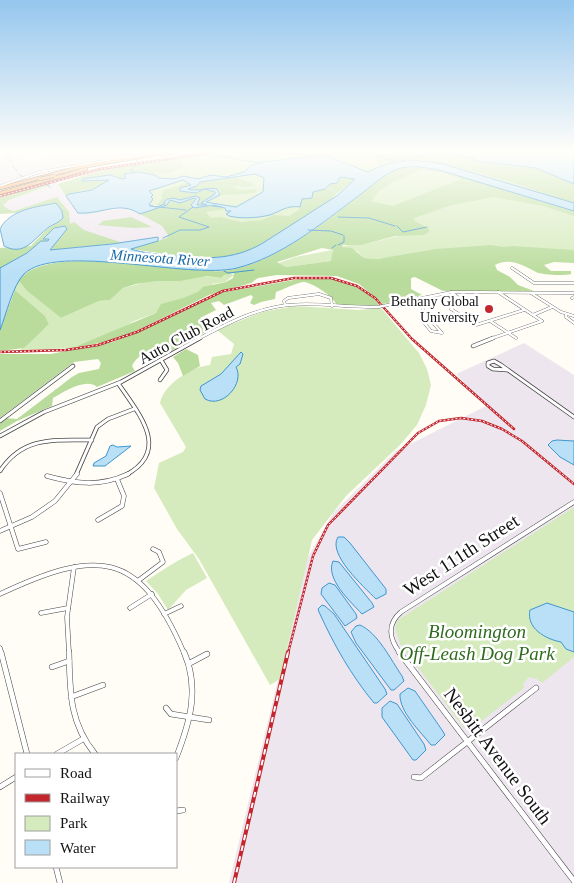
<svg xmlns="http://www.w3.org/2000/svg" width="574" height="883" font-family="Georgia,serif">
	<style>
		.industrial { fill: #eee6ef }
		.green { fill: #d5ebbd }
		.forest { fill: #b9dc9c; fill-rule: evenodd }
		.water { fill: #b9e0f7; stroke: #3f96cf; fill-rule: evenodd }
		.lines { fill: none; stroke-linecap: round; stroke-linejoin: round }
		.stream { stroke: #3f96cf; stroke-width: 1 }
		.canal { stroke: #b9e0f7; stroke-width: 1 }
		.minor-far4-casing { stroke: #444; stroke-width: 2.5 }
		.minor-far3-casing { stroke: #444; stroke-width: 3 }
		.minor-far2-casing { stroke: #444; stroke-width: 4.5 }
		.minor-far1-casing { stroke: #444; stroke-width: 5 }
		.minor-casing { stroke: #444; stroke-width: 6 }
		.highway-casing { stroke: #222; stroke-width: 4 }
		.minor-far4 { stroke: #fff; stroke-width: 2 }
		.minor-far3 { stroke: #fff; stroke-width: 2.5 }
		.minor-far2 { stroke: #fff; stroke-width: 3 }
		.minor-far1 { stroke: #fff; stroke-width: 4 }
		.minor { stroke: #fff; stroke-width: 5 }
		.highway { stroke: #f5a25d; stroke-width: 3 }
		.rail-far1-casing { stroke: #c4262e; stroke-width: 2.5 }
		.rail-casing { stroke: #c4262e; stroke-width: 4 }
		.rail-far1 { stroke: #fff; stroke-width: 1; stroke-dasharray: 2; stroke-linecap: butt }
		.rail { stroke: #fff; stroke-width: 2; stroke-dasharray: 5.5; stroke-linecap: butt }
		.minor-bridge-casing { stroke: #444; stroke-width: 3; stroke-linecap: butt }
		.highway-bridge-casing { stroke: #222; stroke-width: 4; stroke-linecap: butt }
		.minor-bridge { stroke: #fff; stroke-width: 2.5 }
		.highway-bridge { stroke: #f5a25d; stroke-width: 3 }
		.poi-dot { fill: #c4262e; stroke: #fff; stroke-width: 2 }
		.labels { text-anchor: middle; dominant-baseline: central; stroke-width: 5; stroke-linejoin: round; paint-order: stroke }
		.far-poi-label { font-size: 14px; fill: #111; stroke: #fff; text-anchor: end }
		.far-water-label { font-size: 15px; font-style: italic; fill: #1768a6; stroke: #fff }
		.street-label { font-size: 16px; fill: #111; stroke: #fff }
		.near-street-label { font-size: 19px; fill: #111; stroke: #fff }
		.near-park-label { font-size: 19px; font-style: italic; fill: #2f6b1f; stroke: #fff }
	</style>
	<rect width="100%" height="100%" fill="#fffdf5"/>
	<g class="industrial">
		<polygon points="0,153 23,153 29,161 71,153 133,154 70,168 54,168 42,174 0,186"/>
		<polygon points="55,180 78,213 129,208 162,226 168,235 167,239 158,241 158,237 124,243 52,250 57,198 14,211 8,209 3,204 9,200 50,185 51,181"/>
		<polygon points="524,343 574,375 574,883 229,883 307,559 333,513 396,451 486,406 456,374"/>
	</g>
	<g class="green">
		<polygon points="210,153 574,153 574,203 456,167 423,161 353,181 239,255 227,258 160,201 156,205 160,206 149,205 153,199 95,213 78,213 58,184 102,170"/>
		<polygon points="419,167 453,174 574,211 574,259 425,252 377,259 364,258 357,251 341,247 352,244 362,245 398,236 336,213 384,178"/>
		<polygon points="332,250 334,252 331,261 286,267 279,263 295,257"/>
		<path d="M126,257C157,265 190,276 221,278L229,273L234,275L225,282L212,284L215,291L160,307L156,313L134,321L119,330L78,346L79,348L20,350L49,324L45,316L15,290L19,281L27,291L61,318L99,301L110,300L123,288L147,282Z"/>
		<path d="M295,306L359,310L381,308L419,353L427,369L431,385L426,405L417,425L400,445L346,496L312,540L280,679L270,685L199,559L177,529L154,488L159,463L183,452L186,447L160,403C164,384 191,367 210,365L212,357L231,354L234,344L217,330L262,312Z"/>
		<polygon points="574,507 574,657 542,683 537,679 529,677 523,684 524,688 470,730 464,728 400,644 395,628 398,620"/>
		<path d="M193,553L207,578L186,590L168,610L158,594L146,581C161,571 176,561 193,553Z"/>
	</g>
	<g class="forest">
		<path d="M366,153H391L395,155C400,155 402,153 407,153C422,150 465,150 476,161L537,168L574,184V203C528,189 425,148 381,165Z"/>
		<path d="M185,157L180,163L184,167C157,178 156,172 130,172L122,179L113,175L87,178V181L109,180C95,192 75,188 66,196L58,184L102,170Z"/>
		<path d="M406,167L439,170L574,211V216L543,206L494,197L452,205L414,218L415,221L429,229V232L424,235L395,236L362,245H343L342,247L352,248L364,258L377,259L436,249L491,245L504,247L513,246L574,250V263L554,262L544,265L551,271H571V274C564,276 542,275 536,272C524,266 510,257 495,265L497,270L510,277L518,285L534,291H443L415,277L411,278V289L422,295L383,304L359,284L337,276L277,275L258,278L251,283L209,295L132,333L104,342L80,347L77,346L156,313L161,304L183,298L198,292L203,287L226,282L233,278L234,273L225,275L221,278L206,276L180,281H156L136,284L123,288L110,300L99,301L61,318L27,291L19,281C43,241 180,274 222,271C269,267 321,225 358,197C372,186 388,170 406,167ZM421,170L444,173L461,179L393,206L371,201L379,191L393,182ZM322,248L333,250L331,261L286,267L277,262Z"/>
		<polygon points="344,176 355,179 326,203 263,243 239,255 202,259 131,249 167,238 168,235 162,226 140,214 162,206 156,205 163,198 161,196 163,191 188,182 191,184 183,187 182,191 198,193 205,189 215,192 214,196 201,203 209,205 197,205 200,199 195,196 180,200 175,198 166,199 163,206 169,204 170,200 180,203 195,198 191,205 197,208 214,205 226,209 206,212 211,218 220,217 241,222 262,220 274,215 289,216 299,210 302,199 309,199 313,192 325,189 340,177"/>
		<path d="M236,177L255,185L250,187L231,186L239,190L256,189L257,192L248,194L220,195V191C208,185 199,192 188,189L197,186L198,182Z"/>
		<polygon points="51,181 50,185 9,200 3,205 8,209 14,211 57,197 69,212 70,224 74,222 84,230 123,243 50,250 54,228 43,238 50,239 48,241 0,268 0,248 31,246 47,229 63,218 56,203 17,213 0,214 0,197"/>
		<polygon points="131,217 152,227 134,228 98,225 103,221"/>
		<path d="M311,277C334,278 365,283 379,305L365,307L337,305C331,295 316,285 305,282C300,281 282,290 276,292L275,299L261,302L254,305L250,303L253,297L251,295L224,305L219,301L211,303L216,310L200,318L211,329L160,357L154,351C145,352 136,357 132,366L135,371L97,387C87,377 63,392 53,398L52,406L17,421L0,431V424L5,418L17,419L72,377L79,373L99,369L101,363L98,359L74,362L0,418V354H51L113,342L219,293Z"/>
		<polygon points="15,290 45,316 49,324 24,348 0,351 0,330"/>
		<polygon points="186,349 198,355 200,366 183,376 178,363 173,357"/>
	</g>
	<g class="water">
		<polygon points="454,153 574,153 574,184 536,168 476,161 471,158"/>
		<path d="M324,155L368,172C393,159 416,159 443,164L574,203V211L439,170C427,168 413,165 401,168C385,172 370,188 357,197C321,224 281,257 237,268C190,280 57,242 24,274C13,285 6,315 0,330V268L27,253L41,241H48L49,239H43L54,228L65,226L67,229L50,250L112,244L158,237V241L131,249C143,253 157,254 169,255C204,259 232,261 263,243L338,195L355,179L340,177L337,183L330,184L325,189L313,192L312,198L302,199L300,207C287,205 281,211 270,215C257,218 242,219 229,216L226,214L231,211H226L225,208L214,205L194,208L191,205L196,199L194,198L180,203L170,200L167,205L140,214C120,200 100,215 78,213L66,196L69,194L92,190L109,180L82,181L83,179L110,175L122,179L126,178L124,174L138,172L155,175L159,178L174,179L184,176L198,179L211,175L226,177L244,172L252,165L262,162ZM255,174L264,178L263,192L236,207L206,202L220,195L217,189C206,187 197,192 188,189L197,186L200,182ZM183,180L191,185L180,188V191L196,193L205,189L215,192V194L201,203L207,205H197L200,198L195,196L180,200C175,198 168,197 164,202L165,204L156,207L149,205L153,199L151,197L153,195L149,191Z"/>
		<path d="M56,203L62,211L63,218C58,223 54,224 49,227C34,238 25,257 4,246L0,229C10,209 37,207 56,203Z"/>
		<path d="M241,352L243,354L240,364L236,367C245,383 223,409 205,399L200,390L201,386L221,374Z"/>
		<polygon points="557,440 574,441 574,465 560,457 548,445 552,441"/>
		<polygon points="113,445 117,447 131,446 105,466 93,466 94,463 106,456 110,446"/>
		<path d="M338,537H344L350,543L386,589V594L376,599C364,587 327,554 338,537Z"/>
		<path d="M333,561L339,562L372,603L374,607L362,614C351,602 325,579 333,561Z"/>
		<polygon points="329,583 335,585 356,614 357,618 345,626 321,594 322,588"/>
		<path d="M547,603L574,612V652L566,649L561,642C545,639 526,628 530,610Z"/>
		<path d="M322,605L325,606L334,614L385,689L387,694L377,703H374C351,675 334,645 319,612L318,609Z"/>
		<path d="M360,625C378,633 391,660 402,676L404,681L394,690H391L356,643L351,632L356,626Z"/>
		<path d="M408,688L415,691L442,730L445,735L435,745H431C421,732 399,712 400,694Z"/>
		<polygon points="390,701 397,704 424,744 426,750 416,760 413,760 382,717 382,708"/>
	</g>
	<g class="lines">
		<g class="stream">
			<polyline points="5,153 10,161"/>
			<polyline points="377,153 379,157 395,161"/>
			<polyline points="451,153 472,158"/>
			<polyline points="134,154 136,153"/>
			<polyline points="216,155 258,163"/>
			<polyline points="135,160 138,162"/>
			<polyline points="402,161 433,153"/>
			<polyline points="12,165 17,171"/>
			<polyline points="134,172 130,170 138,164"/>
			<polyline points="19,174 23,177"/>
			<polyline points="47,185 50,187"/>
			<polyline points="150,206 186,210"/>
			<polyline points="212,206 221,207"/>
			<polyline points="338,217 369,218 395,226"/>
			<polyline points="397,226 403,232 427,227"/>
			<polyline points="308,230 331,231 343,235"/>
			<polyline points="163,238 180,230 200,230 209,227 179,217 193,207"/>
			<polyline points="338,245 344,242 344,236"/>
			<polyline points="332,248 336,245"/>
			<polyline points="224,271 228,273 254,270"/>
		</g>
		<polyline class="canal" points="324,186 337,193"/>
		<defs>
			<polyline id="minor-far4" points="0,186 39,172 151,153"/>
			<g id="minor-far3">
				<polyline points="512,268 534,283 574,283"/>
				<polyline points="451,292 461,300 451,309 476,325 524,310"/>
				<polyline points="498,292 542,321"/>
				<polyline points="531,293 561,312 574,316"/>
				<polyline points="418,298 424,305 421,319"/>
				<polyline points="572,298 574,297"/>
				<polyline points="285,305 284,301 288,298 319,294 331,298 332,306"/>
				<polyline points="388,305 452,292 574,293"/>
				<polyline points="566,314 566,317 574,323"/>
				<polyline points="533,315 552,307"/>
				<polygon points="421,319 433,323 442,333 431,331"/>
				<polyline points="490,321 516,338"/>
				<path d="M198,339C226,324 256,308 289,305C318,302 348,308 378,307"/>
				<polyline points="490,339 542,321"/>
			</g>
			<g id="minor-far2">
				<polyline points="473,346 493,338"/>
				<polyline points="507,370 493,369 488,366 488,363 494,361 501,365 574,417"/>
				<polyline points="160,380 167,370 161,360"/>
				<path d="M118,383C138,413 172,450 126,475"/>
				<polyline points="0,421 73,366"/>
				<polyline points="0,436 44,412 121,382 200,338"/>
				<path d="M0,471C23,436 54,440 92,440"/>
				<polyline points="76,475 97,427 108,419 134,409"/>
			</g>
			<g id="minor-far1">
				<path d="M47,476C76,484 100,487 128,474"/>
				<polyline points="0,493 18,549 46,542"/>
				<polyline points="98,520 122,506 124,496 117,479"/>
				<polyline points="0,531 32,517 55,501 77,474"/>
				<polyline points="139,580 163,562 159,552 153,549"/>
				<path d="M0,594C96,549 139,548 184,653"/>
				<polyline points="130,608 152,594"/>
				<polyline points="41,613 68,608"/>
				<polyline points="164,614 181,606"/>
				<polyline points="0,648 1,653"/>
				<polyline points="69,653 67,617 74,567"/>
				<path d="M400,653C389,639 387,624 401,612L574,502"/>
			</g>
			<g id="minor">
				<polyline points="1,652 27,754"/>
				<path d="M69,652C70,691 69,722 95,754"/>
				<polyline points="399,652 574,881"/>
				<polyline points="190,663 207,654"/>
				<polyline points="52,667 69,661"/>
				<polyline points="71,697 103,685"/>
				<polyline points="166,708 171,714 209,720"/>
				<polyline points="57,754 83,739"/>
				<path d="M176,758C190,722 200,689 184,652"/>
				<polyline points="414,777 421,778 536,688"/>
				<polyline points="0,787 16,777"/>
				<polyline points="176,811 183,810"/>
				<polyline points="56,867 60,883"/>
			</g>
			<g id="highway">
				<polyline points="162,155 175,153"/>
				<polyline points="59,177 86,169"/>
				<polyline points="0,188 81,167 163,153"/>
				<polyline points="0,193 61,176"/>
			</g>
		</defs>
		<use href="#minor-far4" class="minor-far4-casing"/>
		<use href="#minor-far3" class="minor-far3-casing"/>
		<use href="#minor-far2" class="minor-far2-casing"/>
		<use href="#minor-far1" class="minor-far1-casing"/>
		<use href="#minor" class="minor-casing"/>
		<use href="#highway" class="highway-casing"/>
		<use href="#minor-far4" class="minor-far4"/>
		<use href="#minor-far3" class="minor-far3"/>
		<use href="#minor-far2" class="minor-far2"/>
		<use href="#minor-far1" class="minor-far1"/>
		<use href="#minor" class="minor"/>
		<use href="#highway" class="highway"/>
		<defs>
			<g id="rail-far1">
				<polyline points="0,196 100,169 209,153"/>
				<polyline points="0,352 66,350 98,345 137,332 223,291 294,278 331,278 357,286 375,298 412,339 514,429"/>
				<polyline points="288,653 313,556 328,525 418,433 439,421 461,418 482,421 502,429 522,441 574,484"/>
			</g>
			<polyline id="rail" points="234,883 288,652"/>
		</defs>
		<use href="#rail-far1" class="rail-far1-casing"/>
		<use href="#rail" class="rail-casing"/>
		<use href="#rail-far1" class="rail-far1"/>
		<use href="#rail" class="rail"/>
		<defs>
			<polyline id="minor-bridge" points="378,307 388,305"/>
			<polyline id="highway-bridge" points="40,179 54,176"/>
		</defs>
		<use href="#minor-bridge" class="minor-bridge-casing"/>
		<use href="#highway-bridge" class="highway-bridge-casing"/>
		<use href="#minor-bridge" class="minor-bridge"/>
		<use href="#highway-bridge" class="highway-bridge"/>
	</g>
	<linearGradient id="sky" x2="0" y2="1"><stop stop-color="#95c6ee"/><stop offset="0.55" stop-color="#fffefa"/><stop offset="1" stop-color="#fffefa" stop-opacity="0"/></linearGradient>
	<rect width="574" height="276" fill="url(#sky)"/>
	<circle class="poi-dot" cx="489" cy="309" r="5"/>
	<g class="labels">
		<g class="far-poi-label">
			<text x="479" y="301">Bethany Global<tspan x="479" dy="16">University</tspan></text>
		</g>
		<g class="far-water-label">
			<text transform="translate(160 258) rotate(4)">Minnesota River</text>
		</g>
		<g class="street-label">
			<text transform="translate(186 335) rotate(-28)">Auto Club Road</text>
		</g>
		<g class="near-street-label">
			<text transform="translate(461 555) rotate(-33)">West 111th Street</text>
			<text transform="translate(498 756) rotate(53)">Nesbitt Avenue South</text>
		</g>
		<g class="near-park-label">
			<text x="477" y="631">Bloomington<tspan x="477" dy="22">Off-Leash Dog Park</tspan></text>
		</g>
	</g>
	<rect x="15" y="753" width="162" height="115" fill="#ffffff" stroke="#a0a0a0"/>
	<rect x="25" y="769" width="25" height="8" fill="#ffffff" stroke="#a0a0a0"/>
	<text x="60" y="778" font-size="15" fill="#111111">Road</text>
	<rect x="25" y="794" width="25" height="8" fill="#c4262e" stroke="#a0a0a0"/>
	<text x="60" y="803" font-size="15" fill="#111111">Railway</text>
	<rect x="25" y="816" width="25" height="15" fill="#d5ebbd" stroke="#a0a0a0"/>
	<text x="60" y="828" font-size="15" fill="#111111">Park</text>
	<rect x="25" y="840" width="25" height="15" fill="#b9e0f7" stroke="#a0a0a0"/>
	<text x="60" y="853" font-size="15" fill="#111111">Water</text>
</svg>
